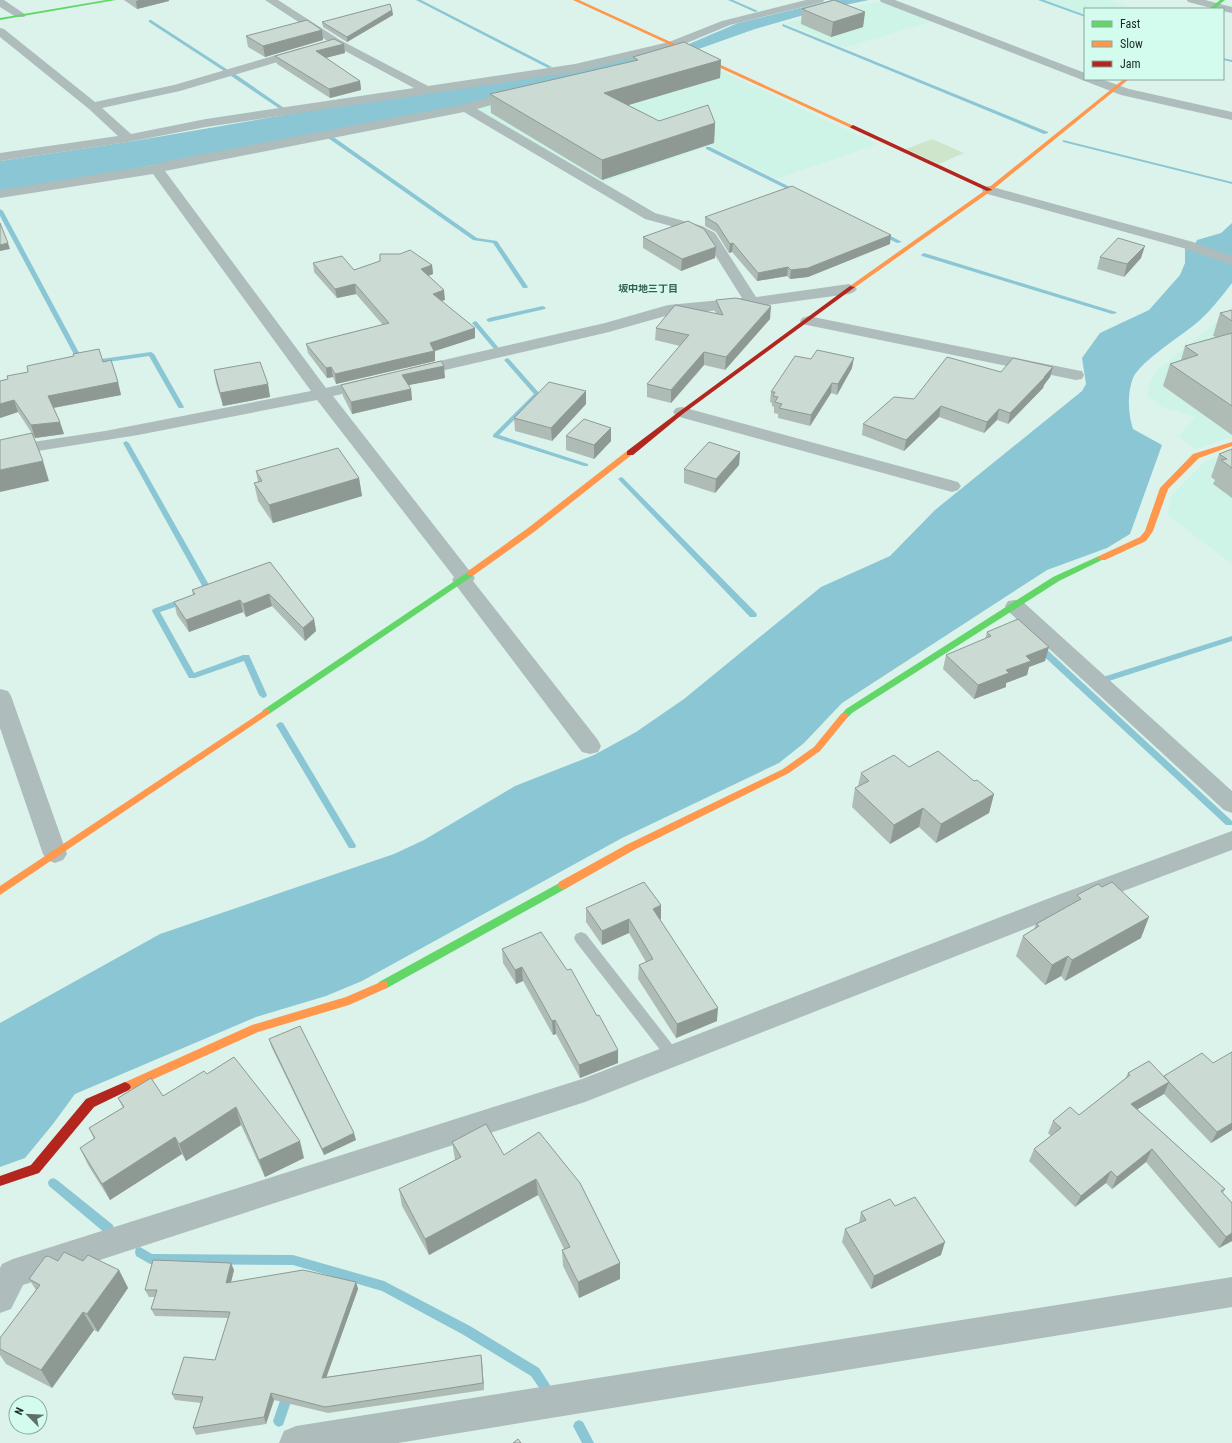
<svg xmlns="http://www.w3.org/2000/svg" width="1232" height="1443" font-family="'Roboto Condensed','Noto Sans JP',sans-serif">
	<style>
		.built { fill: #cef4e8 }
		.green { fill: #cfe5cb }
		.water { fill: #8bc6d4 }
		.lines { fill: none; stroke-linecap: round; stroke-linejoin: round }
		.stream { fill: #8bc6d4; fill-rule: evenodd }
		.lane { fill: #aebcbb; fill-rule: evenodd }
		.street { fill: #aebcbb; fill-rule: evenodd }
		.fast { fill: #63d668; fill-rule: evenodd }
		.slow { fill: #ff974d; fill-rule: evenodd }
		.jam { fill: #b3261e; fill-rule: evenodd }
		.wall { fill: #afbcb6 }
		.shaded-wall { fill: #8e9994 }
		.building { fill: #cbdbd4; stroke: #8e9994 }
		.labels { text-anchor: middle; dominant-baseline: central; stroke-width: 3; stroke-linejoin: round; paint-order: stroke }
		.far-neighbourhood-label { font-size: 10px; font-weight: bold; fill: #3a5e54; stroke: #d3fcef }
	</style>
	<rect width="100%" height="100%" fill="#dcf3ec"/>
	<g class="built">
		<polygon points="1040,0 1109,0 1135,9 1085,9 1085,16"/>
		<polygon points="879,1 933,21 844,48 786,23"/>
		<polygon points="689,56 878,144 777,179 710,146 601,183 472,108"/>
		<polygon points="1232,306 1232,437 1196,449 1189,446 1179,436 1195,417 1162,407 1147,395 1151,380 1158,370 1213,325"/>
		<polygon points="1232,452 1232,564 1167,515 1172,495 1205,461"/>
	</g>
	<polygon class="green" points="932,139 964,153 939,164 906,149"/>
	<g class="water">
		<polygon points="832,0 869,0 821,10 755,29 693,51 478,103 81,179 0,192 0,161 134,141 667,49 689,44 738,23"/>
		<path d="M1232,223V283C1222,296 1212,309 1200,320C1185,334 1141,360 1133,378C1127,393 1128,413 1133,429L1162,445L1130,534L1107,548L1047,570L842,703L804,743L779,763L622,838L362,981L326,996L256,1017L75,1094L53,1124L25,1158L0,1167V1023L160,934L394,854L424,840L515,786L594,755L636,732L684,699L821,587L890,556L935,510L1082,391L1086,384L1082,358L1100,333L1149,310L1180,275L1185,263V249L1195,244L1197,240L1221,233Z"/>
	</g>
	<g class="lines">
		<g class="stream">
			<polygon points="416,0 421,0 552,67 548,68"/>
			<polygon points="728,0 733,0 758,11 755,12"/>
			<polygon points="1038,0 1044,0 1085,15 1085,17"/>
			<polygon points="149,20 151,20 228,70 224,71 149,22"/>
			<polygon points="783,24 1048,132 1048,133 1044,134 782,26"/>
			<polygon points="1223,58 1232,60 1232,62 1223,60"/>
			<polygon points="231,74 235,74 284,108 280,109 231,76"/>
			<polygon points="328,136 332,136 477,238 497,241 528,287 527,288 523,288 493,243 473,240 328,138"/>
			<polygon points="1063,140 1232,182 1232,184 1063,142"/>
			<polygon points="706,147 710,147 800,192 795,193 706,149"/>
			<polygon points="0,209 3,211 84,362 83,363 81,364 78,362 0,216"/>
			<polygon points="881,233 885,233 902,242 897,243 881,235"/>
			<polygon points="924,253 1116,312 1117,313 1112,314 922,256 921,255"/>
			<polygon points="543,306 546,308 545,309 489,322 486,320 489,318"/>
			<polygon points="475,321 477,322 498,347 498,349 494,349 473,324 472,323"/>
			<polygon points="151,352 154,354 184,407 183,408 179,408 178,407 149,356 94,364 91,362 94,360"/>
			<polygon points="507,358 509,359 540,394 499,435 588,464 588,466 584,466 493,437 493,435 534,394 505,361 504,360"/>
			<polygon points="126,441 129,443 213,592 212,594 206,595 202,593 205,591 123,443"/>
			<polygon points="621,477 623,478 756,613 757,615 756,617 750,617 619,480 618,479"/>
			<polygon points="181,599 184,599 188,601 187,603 160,612 194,673 243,655 249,655 267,695 266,697 263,698 259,695 244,661 195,678 189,678 152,611 153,609"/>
			<polygon points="1232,636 1232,641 1109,681 1103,681 1102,679 1103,677"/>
			<polygon points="1036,645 1042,645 1232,821 1232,825 1226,825 1036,649 1035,647"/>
			<polygon points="280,722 283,723 355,844 356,846 355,848 349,848 276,725"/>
			<polygon points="53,1178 57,1180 113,1225 114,1229 113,1233 109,1234 105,1233 49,1186 48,1183 49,1180"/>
			<polygon points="140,1247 152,1254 293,1255 384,1281 470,1326 539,1368 550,1385 548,1389 544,1391 540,1389 531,1376 462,1334 382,1291 293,1265 150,1264 136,1256 135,1252 136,1248"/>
			<polygon points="288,1387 292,1389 294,1393 283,1425 279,1427 275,1425 273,1421 284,1389"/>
			<polygon points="579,1420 583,1422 594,1443 582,1443 573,1426 575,1422"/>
		</g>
		<polygon class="lane" points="581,932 586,934 678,1052 680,1056 678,1060 673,1062 668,1060 576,942 574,938 576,934"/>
		<g class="street">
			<polygon points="0,0 4,0 26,15 24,17 16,17 0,7"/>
			<polygon points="265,0 278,0 340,40 428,86 575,64 669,42 722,21 806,0 824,0 823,2 730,25 677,47 575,72 206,127 128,142 0,161 0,153 118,136 89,109 0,37 0,28 4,29 95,102 174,85 304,47 310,51 308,53 180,91 102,108 131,134 206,119 414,88 332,44"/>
			<polygon points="880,0 895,0 1085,73 1085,79 1101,79 1129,89 1232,112 1232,120 1121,95 881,2"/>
			<polygon points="1187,0 1205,0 1232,7 1232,13 1223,11 1223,9 1215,9 1188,2"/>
			<polygon points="519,89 525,93 523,96 477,109 655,213 702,226 715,233 756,297 849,284 854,286 857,289 854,292 849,294 752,307 669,315 609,332 415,377 409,376 407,372 409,368 605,323 668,305 742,298 705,239 693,232 645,219 464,112 165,171 326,388 372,377 378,378 380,382 378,386 333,396 472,574 475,578 473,581 598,740 601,746 598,752 590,754 582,752 455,584 452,580 454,577 317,400 138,435 0,457 0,447 105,431 311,391 153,174 0,198 0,190 154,165 168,161 465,104"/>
			<polygon points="989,186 1193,242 1232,256 1232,265 1183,248 984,193 982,190 984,187"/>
			<polygon points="808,316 1076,370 1082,371 1084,375 1082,379 1076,380 802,324 800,321 802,318"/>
			<polygon points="682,407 958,482 961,486 958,490 952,492 676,416 673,412 676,408"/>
			<polygon points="1015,600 1022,601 1232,791 1232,813 1224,810 1008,611 1005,606 1008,601"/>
			<polygon points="0,689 8,691 11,696 67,854 63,860 55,863 47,860 43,854 0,728"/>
			<polygon points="1232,831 1232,850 1073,910 585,1102 23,1285 11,1309 0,1313 0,1268 2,1264 13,1259 582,1079 1055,896"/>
			<polygon points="1232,1277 1232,1307 398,1443 279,1443 284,1431 296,1426"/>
		</g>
		<g class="fast">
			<polygon points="106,0 116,0 0,20 0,18"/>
			<polygon points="1220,0 1225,0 1214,9 1209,9"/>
			<polygon points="1099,556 1102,556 1106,558 1059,581 852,713 847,718 841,718 840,716 846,709 1053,577"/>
			<polygon points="471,570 475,573 474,575 269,714 263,714 262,712 263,710"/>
			<polygon points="563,881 567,882 568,885 567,888 387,988 383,989 379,988 378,985 379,982"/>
		</g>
		<g class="slow">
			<polygon points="573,0 579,0 856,127 851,128"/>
			<polygon points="1124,79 1129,79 991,191 854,288 850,288 850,286 987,189"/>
			<polygon points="1232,442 1232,446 1199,458 1168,489 1153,531 1146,541 1105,560 1099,560 1098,558 1099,556 1140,537 1145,531 1160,488 1193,454"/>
			<polygon points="627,451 633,451 634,453 534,532 474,575 468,575 467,573 468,571 528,528"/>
			<polygon points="266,709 269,710 270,712 269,714 0,895 0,886"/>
			<polygon points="844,713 847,714 848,716 847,718 820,751 789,773 632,851 567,888 563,889 559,888 558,885 559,882 626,845 783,769 814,747 841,714"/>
			<polygon points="383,981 387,982 388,985 387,988 349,1005 258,1032 125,1092 121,1090 119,1087 121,1084 252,1025 346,997"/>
		</g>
		<g class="jam">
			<polygon points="853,125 991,189 992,190 987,191 851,128 850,127"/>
			<polygon points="850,286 855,287 684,413 633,455 627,455 627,451 680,411"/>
			<polygon points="125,1082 129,1084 131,1087 129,1090 94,1107 39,1173 0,1186 0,1176 31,1165 86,1099"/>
		</g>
	</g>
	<g class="wall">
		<polygon points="124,0 169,0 169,1 137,9"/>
		<polygon points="802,9 865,12 863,27 831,37 801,24"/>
		<polygon points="392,10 393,15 347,42 323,27 322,22"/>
		<polygon points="322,30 323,40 265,57 248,47 246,36"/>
		<polygon points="344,44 345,53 326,58 360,81 361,90 330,98 277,64 275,56"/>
		<polygon points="633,57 721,60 720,78 628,105 659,121 715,123 714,143 602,180 491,113 490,94 633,61"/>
		<polygon points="705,217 890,244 808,277 790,279 787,276 757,281 732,252 729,253 716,232 705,226"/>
		<polygon points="643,237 715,258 681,271 643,248"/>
		<polygon points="400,254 432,265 433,274 428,276 445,300 441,301 475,338 435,351 435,361 336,384 333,377 327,378 308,353 306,344 383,325 356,294 337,298 314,272 313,263 354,270"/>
		<polygon points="1100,257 1141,258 1124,277 1097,269"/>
		<polygon points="716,300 770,319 725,370 704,365 671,403 647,397 647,384 680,346 655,340 656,328 716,313 715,312"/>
		<polygon points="1232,310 1232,435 1163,386 1170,364 1181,360 1185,346 1216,337 1213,336 1220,313"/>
		<polygon points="103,362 118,382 121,395 54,408 64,434 35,438 18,412 0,418 0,381 8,379"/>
		<polygon points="1053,367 1050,377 1044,385 1043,388 1008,424 997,420 984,433 939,417 904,451 862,435 863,424 914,399 1001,372"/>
		<polygon points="852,368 837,395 831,393 810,426 778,418 778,414 774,413 774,407 772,406 772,403 770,402 771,392"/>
		<polygon points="214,370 268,384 270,397 223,406 216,383"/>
		<polygon points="445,378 409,385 411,389 412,400 352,414 343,396 341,385"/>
		<polygon points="586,404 552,441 515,431 514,418"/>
		<polygon points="611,428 611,441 594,459 566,450 566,436"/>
		<polygon points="1232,449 1232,498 1213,484 1215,480 1211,477 1219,454"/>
		<polygon points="740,452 739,465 715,493 684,483 684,469"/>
		<polygon points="256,471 359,478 362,496 273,523 258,501 254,483 258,482"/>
		<polygon points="270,562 314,619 316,631 305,641 272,606 246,617 243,612 189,632 177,615 174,602 193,595 192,590"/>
		<polygon points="987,632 1045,661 1029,667 1027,675 1006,683 1006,687 974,699 943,669 946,655 985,639"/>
		<polygon points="909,767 974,781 994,794 989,813 936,843 919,827 890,844 852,807 855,788 858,786 861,773"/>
		<polygon points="1077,895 1141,938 1065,981 1061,976 1045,985 1016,956 1023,936 1034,929 1036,924 1074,903"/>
		<polygon points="586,908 661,919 660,919 717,1021 676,1038 638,979 639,965 646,962 629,933 602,945 586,922"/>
		<polygon points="541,932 618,1063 580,1078 556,1034 553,1035 523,981 516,984 503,963 502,949"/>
		<polygon points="269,1039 356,1140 324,1155 271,1046"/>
		<polygon points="1128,1073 1164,1076 1232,1130 1211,1143 1164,1094 1137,1109 1225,1189 1223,1193 1232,1203 1232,1241 1219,1248 1146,1162 1112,1189 1106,1183 1075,1207 1029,1161 1034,1149 1051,1136 1048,1133 1053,1121 1079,1115 1125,1079"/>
		<polygon points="207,1074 304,1158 265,1177 241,1125 186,1161 182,1154 110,1200 88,1165 80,1148 94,1139 89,1128 123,1108 118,1098 163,1096"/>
		<polygon points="452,1142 504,1155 580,1183 620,1263 620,1279 579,1298 563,1266 562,1250 564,1249 538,1195 429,1255 402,1206 399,1189 455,1160"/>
		<polygon points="895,1206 941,1255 871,1289 842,1242 845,1229 859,1223 861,1212"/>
		<polygon points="58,1261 83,1261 119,1270 128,1288 98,1332 94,1330 52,1388 6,1364 0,1355 0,1338 36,1290 29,1279"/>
		<polygon points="234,1270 231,1282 356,1282 358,1289 326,1377 481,1355 484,1390 328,1413 274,1400 266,1424 196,1435 193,1428 201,1403 175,1400 172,1394 215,1360 228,1318 155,1316 151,1309 155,1297 149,1297 145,1290"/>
	</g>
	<g class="shaded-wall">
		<polygon points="139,0 169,0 169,1 137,9 136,1"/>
		<polygon points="392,10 393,15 347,42 347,37"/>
		<polygon points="865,12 863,27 831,37 833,22"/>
		<polygon points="322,30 323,40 265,57 263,46"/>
		<polygon points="344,44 345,53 317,60 316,51"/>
		<polygon points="721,60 720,78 605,112 604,93"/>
		<polygon points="360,81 361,90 330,98 329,89"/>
		<polygon points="715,123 714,143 602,180 602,160"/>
		<polygon points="891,235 890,244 808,277 790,279 791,270"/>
		<polygon points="8,243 10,249 0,251 0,245"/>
		<polygon points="733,243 732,252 729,253 730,244"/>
		<polygon points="1145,246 1141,258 1124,277 1127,264"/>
		<polygon points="716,247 715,258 681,271 682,259"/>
		<polygon points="432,265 433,274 422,278 421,269"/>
		<polygon points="788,267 787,276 757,281 758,273"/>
		<polygon points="355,284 356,294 337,298 335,289"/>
		<polygon points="444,290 445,300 434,303 433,294"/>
		<polygon points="771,306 770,319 725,370 726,357"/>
		<polygon points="475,328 475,338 435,351 435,361 336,384 335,374"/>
		<polygon points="704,352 704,365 671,403 671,390"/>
		<polygon points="854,358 852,368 837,395 838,384"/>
		<polygon points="444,366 445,378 404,386 402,375"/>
		<polygon points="331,367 333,377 327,378 326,368"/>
		<polygon points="1053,367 1050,377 1044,385 1043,388 1008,424 1010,413"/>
		<polygon points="118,382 121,395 52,408 48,396"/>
		<polygon points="832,383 831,393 810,426 811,415"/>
		<polygon points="268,384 270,397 223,406 220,393"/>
		<polygon points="411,389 412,400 352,414 351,402"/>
		<polygon points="586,391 586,404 552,441 551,428"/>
		<polygon points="14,400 18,412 0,418 0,404"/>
		<polygon points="941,406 939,417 904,451 906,440"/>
		<polygon points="999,409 997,420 984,433 987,422"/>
		<polygon points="60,422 64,434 35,438 31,425"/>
		<polygon points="611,428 611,441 594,459 594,445"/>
		<polygon points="740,452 739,465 715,493 716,479"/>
		<polygon points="43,461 49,481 0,492 0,470"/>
		<polygon points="359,478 362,496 273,523 269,505"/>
		<polygon points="269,594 272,606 246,617 243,604"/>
		<polygon points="240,600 243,612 189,632 186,620"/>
		<polygon points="314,619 316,631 305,641 303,628"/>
		<polygon points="1049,647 1045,661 1029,667 1027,675 1006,683 1006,687 974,699 978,685 1006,670 1026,656"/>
		<polygon points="994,794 989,813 936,843 941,824"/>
		<polygon points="923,808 919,827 890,844 894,825"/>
		<polygon points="661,905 661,919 652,923 653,909"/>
		<polygon points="1149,917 1141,938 1065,981 1072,960"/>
		<polygon points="629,919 629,933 602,945 602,931"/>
		<polygon points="1068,956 1061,976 1045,985 1052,965"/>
		<polygon points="522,967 523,981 516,984 515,970"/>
		<polygon points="718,1008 717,1021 676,1038 677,1024"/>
		<polygon points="555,1020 556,1034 553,1035 552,1021"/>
		<polygon points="618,1050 618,1063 580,1078 579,1065"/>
		<polygon points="1169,1082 1164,1094 1126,1116 1131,1104"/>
		<polygon points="236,1107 241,1125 186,1161 179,1144"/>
		<polygon points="1232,1123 1232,1130 1211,1143 1217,1132"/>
		<polygon points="354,1133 356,1140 324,1155 322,1149"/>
		<polygon points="175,1137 182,1154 110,1200 102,1184"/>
		<polygon points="300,1141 304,1158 265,1177 259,1160"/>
		<polygon points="1152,1149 1146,1162 1112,1189 1117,1177"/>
		<polygon points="1111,1171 1106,1183 1075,1207 1081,1196"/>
		<polygon points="536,1179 538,1195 429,1255 425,1239"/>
		<polygon points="1232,1233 1232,1241 1219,1248 1226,1237"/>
		<polygon points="945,1242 941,1255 871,1289 874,1276"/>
		<polygon points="231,1263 234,1270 229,1290 226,1283"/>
		<polygon points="620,1263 620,1279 579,1298 578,1282"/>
		<polygon points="119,1270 128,1288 98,1332 87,1314"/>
		<polygon points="356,1282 358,1289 324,1384 322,1378"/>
		<polygon points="83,1312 94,1330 52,1388 41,1370"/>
		<polygon points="481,1355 482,1361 484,1390 483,1383"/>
		<polygon points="271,1393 274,1400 266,1424 264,1417"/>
	</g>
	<g class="building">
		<polygon points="834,0 865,12 833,22 802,9"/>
		<polygon points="390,4 392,10 347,37 322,22"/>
		<polygon points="307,20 322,30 263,46 246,36"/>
		<polygon points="334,39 344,44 316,51 360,81 329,89 275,56"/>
		<polygon points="684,42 721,60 604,93 659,121 708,105 715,123 602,160 490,94 638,60 633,57"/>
		<polygon points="792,186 891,235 808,268 791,270 788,267 758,273 733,243 730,244 717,224 705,217"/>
		<polygon points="688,221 704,229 716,247 682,259 643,237"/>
		<polygon points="0,223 8,243 0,245"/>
		<polygon points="1118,238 1145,246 1127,264 1100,257"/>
		<polygon points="410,250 432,265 421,269 444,290 433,294 475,328 430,343 434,351 335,374 331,367 326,368 306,344 389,323 355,284 335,289 313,263 342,256 354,270 380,261 380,254 400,254"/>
		<polygon points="736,298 771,306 726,357 704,352 671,390 647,384 689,335 656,328 675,305 723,315 716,300"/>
		<polygon points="1232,310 1232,321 1220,313"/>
		<polygon points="1232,333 1232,406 1170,364 1198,355 1185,346"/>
		<polygon points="99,349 103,362 111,360 118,382 48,396 60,422 31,425 14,400 0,404 0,381 8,379 7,376 28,372 27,366 74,356 73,354"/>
		<polygon points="817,350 854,358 838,384 832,383 811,415 779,408 782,404 775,402 778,397 773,396 775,392 771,392 795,356 811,359"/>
		<polygon points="947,357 1001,372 1013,358 1053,367 1044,377 1045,377 1010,413 999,409 987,422 941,406 906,440 863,424 894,397 914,399"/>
		<polygon points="441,361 444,366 402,375 411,389 351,402 341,385"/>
		<polygon points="260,362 268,384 220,393 214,370"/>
		<polygon points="549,382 586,391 551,428 514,418"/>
		<polygon points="584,419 611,428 594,445 566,436"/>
		<polygon points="32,433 43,461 0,470 0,440"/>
		<polygon points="709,442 740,452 716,479 684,469"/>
		<polygon points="338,448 359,478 269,505 254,483 262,481 256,471"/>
		<polygon points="1232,449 1232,468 1221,460 1227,459 1219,454"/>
		<polygon points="270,562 314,619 303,628 269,594 243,604 240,600 186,620 174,602 195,594 192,590"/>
		<polygon points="1018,619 1049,647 1026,656 1031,661 1006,670 1009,673 978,685 946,655 991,636 987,632"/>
		<polygon points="938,751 974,781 977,780 994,794 941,824 923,808 894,825 855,788 869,781 861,773 894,755 909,767"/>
		<polygon points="644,882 661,905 653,909 718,1008 677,1024 639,965 653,959 629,919 602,931 586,908"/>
		<polygon points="1112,882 1149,917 1072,960 1068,956 1052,965 1023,936 1039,926 1036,924 1081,899 1077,895 1098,884 1102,887"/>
		<polygon points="541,932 567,970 571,969 597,1016 599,1015 618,1050 579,1065 555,1020 552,1021 522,967 515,970 502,949"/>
		<polygon points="300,1026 354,1133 322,1149 269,1039"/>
		<polygon points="1232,1052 1232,1123 1217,1132 1169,1082 1164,1076 1202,1053 1213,1063"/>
		<polygon points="234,1057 300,1141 259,1160 236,1107 179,1144 175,1137 102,1184 80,1148 95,1138 89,1128 124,1107 118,1098 151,1078 163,1096 204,1071 207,1074"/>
		<polygon points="1149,1061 1169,1082 1131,1104 1225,1189 1221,1191 1232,1203 1232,1233 1226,1237 1152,1149 1117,1177 1111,1171 1081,1196 1034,1149 1061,1128 1053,1121 1070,1107 1079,1115 1130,1075 1128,1073"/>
		<polygon points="486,1124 504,1155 539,1132 580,1183 620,1263 578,1282 562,1250 570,1247 536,1179 425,1239 399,1189 461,1157 452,1142"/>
		<polygon points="915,1197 945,1242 874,1276 845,1229 866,1220 861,1212 890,1199 895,1206"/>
		<polygon points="64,1252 83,1261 88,1255 119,1270 87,1314 83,1312 41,1370 0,1349 0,1338 40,1285 29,1279 45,1257 48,1256 58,1261"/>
		<polygon points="153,1260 231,1263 226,1283 303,1270 356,1282 322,1378 481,1355 483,1383 325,1407 271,1393 264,1417 193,1428 203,1397 172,1394 184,1357 215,1360 230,1312 151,1309 157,1290 145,1290"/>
		<polygon points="518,1439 521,1443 513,1443"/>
	</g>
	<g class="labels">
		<g class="far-neighbourhood-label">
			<text x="648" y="288">坂中地三丁目</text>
		</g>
	</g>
	<rect x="1084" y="8" width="140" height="72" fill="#d3fcef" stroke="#89a89e"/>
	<rect x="1092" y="21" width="20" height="6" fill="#63d668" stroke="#89a89e"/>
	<text x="1120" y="28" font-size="12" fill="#192924">Fast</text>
	<rect x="1092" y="41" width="20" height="6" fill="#ff974d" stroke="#89a89e"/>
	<text x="1120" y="48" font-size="12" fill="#192924">Slow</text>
	<rect x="1092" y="61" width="20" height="6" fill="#b3261e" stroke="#89a89e"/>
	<text x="1120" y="68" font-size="12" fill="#192924">Jam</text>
	<g transform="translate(28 1415) rotate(294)"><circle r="19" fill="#d3fcef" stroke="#89a89e"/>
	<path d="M0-3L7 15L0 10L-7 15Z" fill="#5d706a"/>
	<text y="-6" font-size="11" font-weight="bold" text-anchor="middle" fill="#192924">N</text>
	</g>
</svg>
